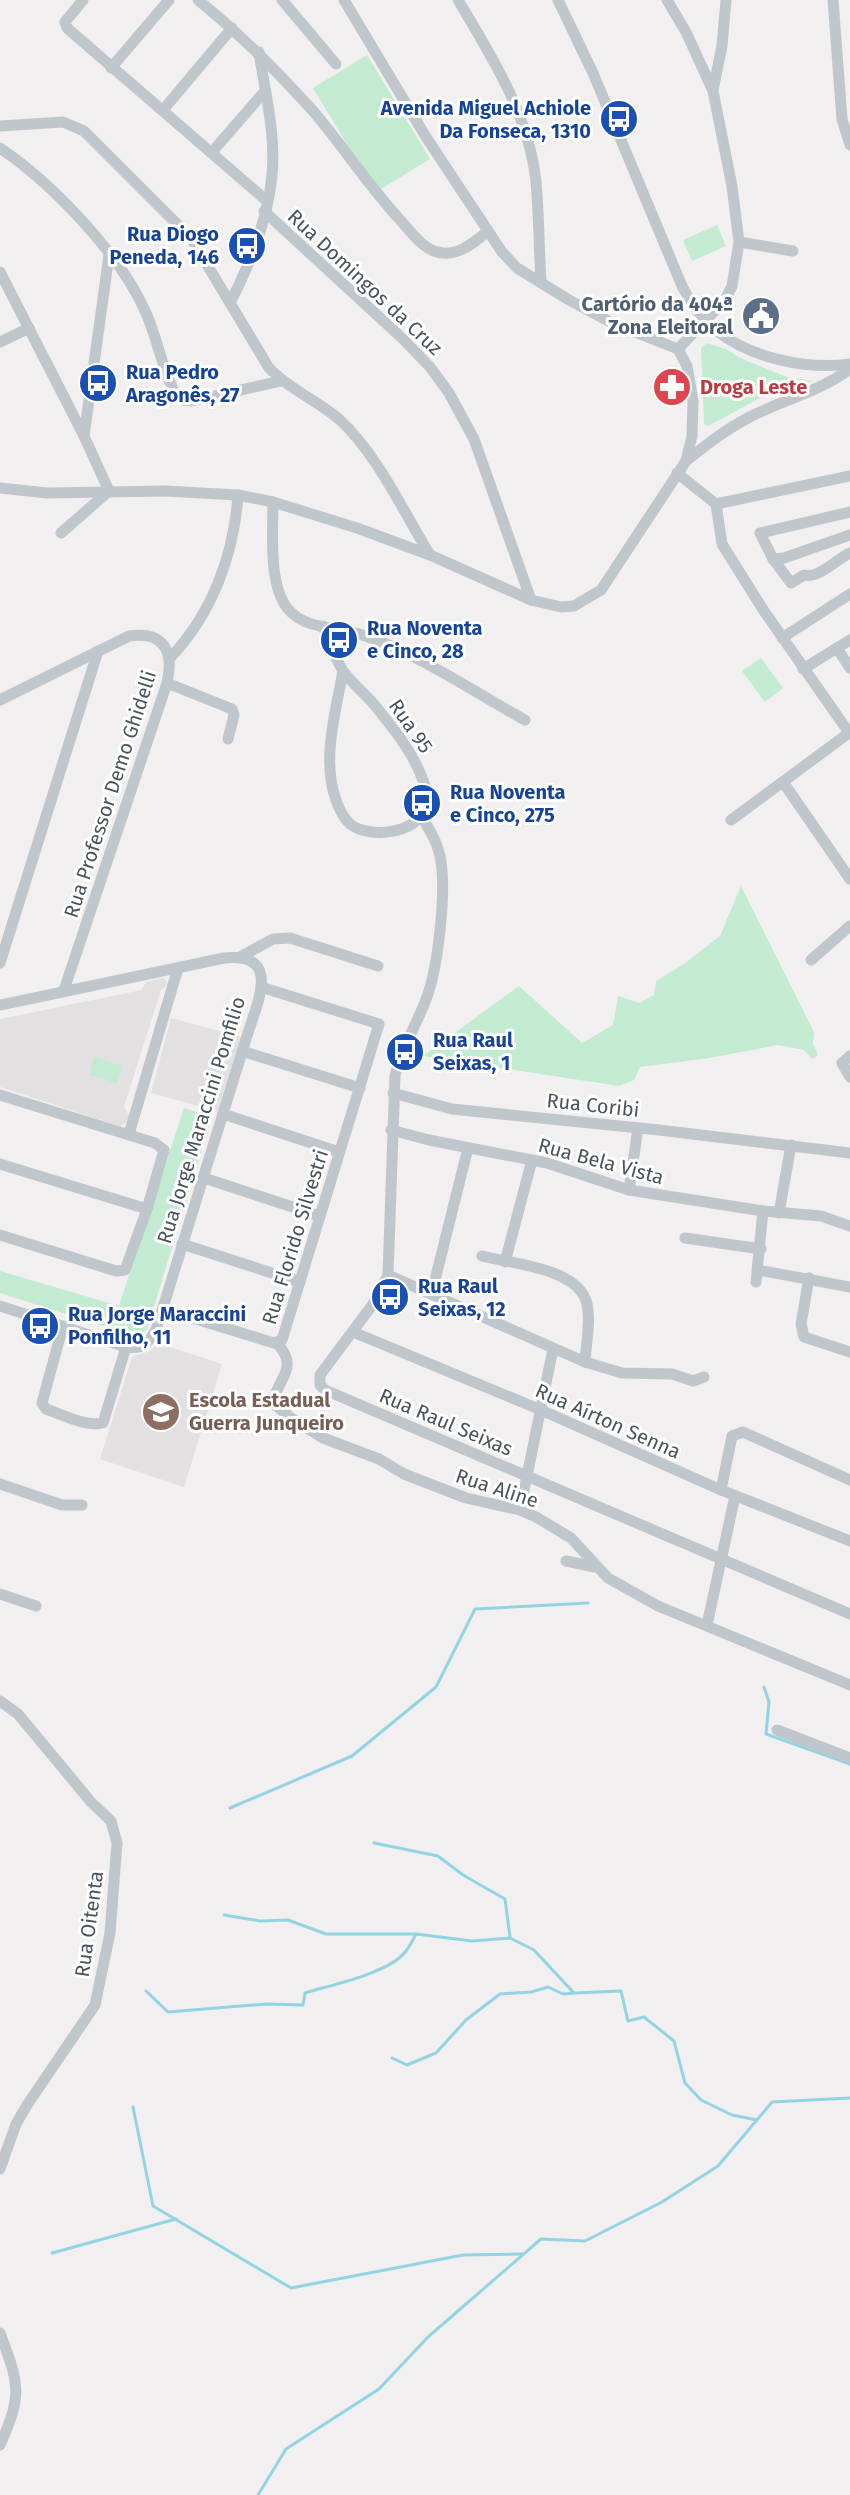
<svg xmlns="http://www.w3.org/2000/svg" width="850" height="2495" font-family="'Fira Sans',sans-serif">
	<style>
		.education { fill: #e2e0e0 }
		.green { fill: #c2ebd1 }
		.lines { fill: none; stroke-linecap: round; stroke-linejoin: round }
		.stream { stroke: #93d4e4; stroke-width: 3 }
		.minor { stroke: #bfc7cd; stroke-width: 11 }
		.labels { text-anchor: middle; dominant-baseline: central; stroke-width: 6; stroke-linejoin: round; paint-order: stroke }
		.transit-label { font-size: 20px; font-weight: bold; fill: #164399; stroke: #fff; text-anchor: start }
		.street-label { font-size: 20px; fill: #49535b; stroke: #fff }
		.service-label { font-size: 20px; font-weight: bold; fill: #4e5e75; stroke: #fff; text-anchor: end }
		.health-label { font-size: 20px; font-weight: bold; fill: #be3a42; stroke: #fff; text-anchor: start }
		.education-label { font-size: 20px; font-weight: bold; fill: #785e54; stroke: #fff; text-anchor: start }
	</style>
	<rect width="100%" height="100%" fill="#f1efef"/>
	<g class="education">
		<polygon points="163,978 169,984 161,990 124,1107 129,1116 125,1124 119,1126 0,1087 0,1019 142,990 146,982"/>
		<polygon points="171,1018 241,1037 221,1112 151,1093"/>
		<polygon points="157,1343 222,1364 184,1487 100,1459 132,1357 150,1351"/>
	</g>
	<g class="green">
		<polygon points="367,55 430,159 376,192 313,88"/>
		<polygon points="717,225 726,246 692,261 683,240"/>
		<polygon points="707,343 726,349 740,358 787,377 813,381 762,397 708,426 704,424 701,348"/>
		<polygon points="761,658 783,688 765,702 742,671"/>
		<polygon points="741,886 814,1032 813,1044 818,1055 812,1059 804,1050 778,1045 709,1058 640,1067 634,1080 619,1086 423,1056 519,986 582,1043 613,1025 618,996 640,1003 654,995 656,981 684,964 720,936"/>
		<polygon points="94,1057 122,1066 117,1083 89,1075"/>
		<polygon points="184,1108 212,1117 147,1329 138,1337 0,1293 0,1271 119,1306"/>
	</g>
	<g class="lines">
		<g class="stream">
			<polyline points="764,1687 769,1702 766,1734 850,1764"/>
			<polyline points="230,1808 352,1756 436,1687 475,1609 588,1603"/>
			<polyline points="374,1843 438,1856 463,1875 505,1899 510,1937"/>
			<polyline points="224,1915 260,1921 288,1920 326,1934 416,1934 472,1941 510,1938 534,1950 574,1993 621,1991 628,2021 644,2017 674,2041 685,2083 701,2100 732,2115 757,2120"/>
			<path d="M146,1991L168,2012L266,2004L303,2005L305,1993C331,1985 390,1973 406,1951C410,1946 413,1940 416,1934"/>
			<polyline points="392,2058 407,2065 436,2053 466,2020 500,1994 531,1992 548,1987 563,1994 574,1993"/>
			<polyline points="133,2107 153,2206 291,2288 463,2255 523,2254"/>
			<polyline points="52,2253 176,2219"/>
			<polyline points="258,2495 286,2449 379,2389 428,2337 541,2239 585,2241 662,2202 718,2166 772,2102 850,2098"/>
		</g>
		<g class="minor">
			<polyline points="83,0 65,22 67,28 267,201"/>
			<path d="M198,0C240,34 277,71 313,111C344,147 369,187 402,222C411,232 421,246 434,251C454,259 473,244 488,231"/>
			<polyline points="282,0 336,64"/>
			<polyline points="344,0 426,137 502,252 517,268 569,300 614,324 678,349"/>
			<path d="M458,0C492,57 529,115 536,182C539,215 539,249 541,282"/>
			<path d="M558,0L593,73L682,286C691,303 701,319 717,331C751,358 807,370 850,364"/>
			<polyline points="667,0 686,32 713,91 732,186 739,242 732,286 725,300 678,349"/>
			<polyline points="833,0 842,119 850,145"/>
			<polyline points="111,68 169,0"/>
			<polyline points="713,90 722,46 726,0"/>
			<polyline points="163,110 232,28"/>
			<path d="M0,126L63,122L84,131L191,238L269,368C290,390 317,400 340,420C377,454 403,511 430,555"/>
			<path d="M0,148C52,183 121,255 146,313C158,340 162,370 176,395L183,400L191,401L281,381"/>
			<polyline points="212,152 265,91"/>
			<polyline points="264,211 403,339 430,367 449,393 474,439 531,600"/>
			<polyline points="739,242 793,251"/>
			<polyline points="0,272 84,436 109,491 61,533"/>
			<path d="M230,303C250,264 268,219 272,175C276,134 265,92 259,52"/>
			<polyline points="0,342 29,328"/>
			<polyline points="84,436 109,255"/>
			<path d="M686,461C706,445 725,430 748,418C782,400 819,392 850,369"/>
			<polyline points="677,473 716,504 722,544 764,611 850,734"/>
			<polyline points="0,488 47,493 165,491 238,495 273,502 357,528 430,555 531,600 561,607 574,606 601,590 686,461 692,436 693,401 687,366 678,349"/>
			<path d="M273,502C273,532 268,585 288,609C305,630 339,627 362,635C414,651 476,693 525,720"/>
			<polyline points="716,504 850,476"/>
			<path d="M850,512L760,533L773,559L791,583L804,575C819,579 835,560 850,553"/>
			<polyline points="773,559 784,558 850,535"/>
			<path d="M323,626C329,641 335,658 343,671C351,682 363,692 372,702C389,723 410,748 420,773C425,783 429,798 425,808C417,834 369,839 350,824C343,817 338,807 335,797C322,758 336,710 343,671"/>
			<polyline points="782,638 850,594"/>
			<polyline points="837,648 850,668"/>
			<path d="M170,658C212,614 234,555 238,495"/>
			<polyline points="803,669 850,640"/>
			<polyline points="167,683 232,709 234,715 228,739"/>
			<path d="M0,700L129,636C165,631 174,652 167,683L64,990"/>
			<polyline points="783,782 850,879"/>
			<path d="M421,816C427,826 435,837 438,849C449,880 438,971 425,1002C415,1028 401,1049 395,1076L388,1275L373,1304L320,1375V1385L325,1390L850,1614"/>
			<polyline points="731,820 849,733"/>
			<polyline points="240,957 273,939 290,938 378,966"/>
			<polyline points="811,960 850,926"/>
			<polyline points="0,963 98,651"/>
			<path d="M0,1005L224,958C283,952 257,1003 247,1036L157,1327C150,1342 143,1350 126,1347L0,1306"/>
			<polyline points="242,1051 360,1088"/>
			<polyline points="850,1056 842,1063 850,1077"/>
			<polyline points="393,1093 452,1109 659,1130 850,1153"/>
			<polyline points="0,1095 155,1143 164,1150 147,1209 125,1270 116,1271 0,1235"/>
			<polyline points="223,1114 339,1152"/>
			<polyline points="391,1130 429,1140 547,1163 629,1190 763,1211 821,1216 850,1226"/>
			<polyline points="129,1134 178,968"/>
			<polyline points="0,1164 147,1209"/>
			<polyline points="204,1178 320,1216"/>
			<polyline points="629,1190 638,1128"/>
			<polyline points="779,1213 791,1145"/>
			<polyline points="685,1238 761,1249"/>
			<polyline points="182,1244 300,1282"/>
			<path d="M482,1256C513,1264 579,1268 587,1304C591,1321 586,1344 585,1362"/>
			<polyline points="505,1262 532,1160"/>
			<polyline points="758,1270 850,1287"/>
			<polyline points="388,1275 585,1362 622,1373 672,1374 693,1381 704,1377"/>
			<polyline points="809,1278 801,1324 804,1337 850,1352"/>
			<polyline points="756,1282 763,1211"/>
			<polyline points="432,1292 468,1148"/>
			<polyline points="163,1309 274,1343 282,1340 379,1024 261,987"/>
			<path d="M63,1326L42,1403L46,1409C63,1415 86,1427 103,1423L126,1347"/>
			<polyline points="353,1332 541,1410 721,1490 850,1541"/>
			<path d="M277,1343C300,1369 278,1376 273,1403L291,1418L323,1438L379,1459L404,1474L466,1498L520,1510L536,1517L571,1538L608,1578L658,1606L850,1685"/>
			<polyline points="0,1484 62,1505 82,1505"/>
			<polyline points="721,1490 732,1436 743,1432 850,1480"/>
			<polyline points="520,1510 553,1349"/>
			<polyline points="566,1561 595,1567"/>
			<polyline points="0,1594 36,1606"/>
			<polyline points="707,1625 735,1496"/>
			<polyline points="0,1701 18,1714 91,1802 111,1821 117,1843 110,1933 95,2005 27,2105 16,2124 0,2169"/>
			<polyline points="777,1730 850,1758"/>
			<path d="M0,2333C19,2384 23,2394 0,2445"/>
		</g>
	</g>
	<defs>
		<symbol id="bus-disc" viewBox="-11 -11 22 22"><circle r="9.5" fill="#1a4fb4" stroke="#fff"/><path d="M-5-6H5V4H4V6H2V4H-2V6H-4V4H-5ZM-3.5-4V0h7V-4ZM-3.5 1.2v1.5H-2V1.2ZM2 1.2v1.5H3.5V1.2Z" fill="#fff"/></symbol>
		<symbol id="civic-disc" viewBox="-11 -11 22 22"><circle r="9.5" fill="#5c6f8a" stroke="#fff"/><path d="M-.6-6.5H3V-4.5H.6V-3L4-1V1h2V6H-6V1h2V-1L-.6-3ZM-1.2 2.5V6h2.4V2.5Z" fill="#fff"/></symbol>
		<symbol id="pharmacy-disc" viewBox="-11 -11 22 22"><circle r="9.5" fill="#e0444e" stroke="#fff"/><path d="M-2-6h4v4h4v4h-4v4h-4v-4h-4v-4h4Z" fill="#fff"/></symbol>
		<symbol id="school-disc" viewBox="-11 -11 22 22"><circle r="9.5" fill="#8d6e63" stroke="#fff"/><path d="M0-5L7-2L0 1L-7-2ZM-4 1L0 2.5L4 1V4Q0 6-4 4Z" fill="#fff"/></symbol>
	</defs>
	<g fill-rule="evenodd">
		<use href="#bus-disc" x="597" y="97" width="44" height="44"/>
		<use href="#bus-disc" x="225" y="224" width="44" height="44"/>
		<use href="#civic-disc" x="739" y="294" width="44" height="44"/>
		<use href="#bus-disc" x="76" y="361" width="44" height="44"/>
		<use href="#pharmacy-disc" x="650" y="365" width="44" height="44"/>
		<use href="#bus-disc" x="317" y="618" width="44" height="44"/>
		<use href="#bus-disc" x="400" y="781" width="44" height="44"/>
		<use href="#bus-disc" x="383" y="1030" width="44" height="44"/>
		<use href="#bus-disc" x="368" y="1275" width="44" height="44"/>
		<use href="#bus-disc" x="18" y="1304" width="44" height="44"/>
		<use href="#school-disc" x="139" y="1390" width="44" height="44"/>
	</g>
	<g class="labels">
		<g class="transit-label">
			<text x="591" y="108" text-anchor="end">Avenida Miguel Achiole<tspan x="591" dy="23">Da Fonseca, 1310</tspan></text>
			<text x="219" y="234" text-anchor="end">Rua Diogo<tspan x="219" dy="23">Peneda, 146</tspan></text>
			<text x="126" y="372">Rua Pedro<tspan x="126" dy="23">Aragonês, 27</tspan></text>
			<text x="367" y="628">Rua Noventa<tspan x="367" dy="23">e Cinco, 28</tspan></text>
			<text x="450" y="792">Rua Noventa<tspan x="450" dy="23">e Cinco, 275</tspan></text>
			<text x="433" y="1040">Rua Raul<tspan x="433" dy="23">Seixas, 1</tspan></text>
			<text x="418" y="1286">Rua Raul<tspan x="418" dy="23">Seixas, 12</tspan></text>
			<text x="68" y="1314">Rua Jorge Maraccini<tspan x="68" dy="23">Ponfilho, 11</tspan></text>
		</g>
		<g class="street-label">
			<text transform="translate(365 282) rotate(43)">Rua Domingos da Cruz</text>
			<text transform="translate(411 726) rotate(55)">Rua 95</text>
			<text transform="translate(110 794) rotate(-72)">Rua Professor Demo Ghidelli</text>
			<text transform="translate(593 1105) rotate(6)">Rua Coribi</text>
			<text transform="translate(201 1120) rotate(-73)">Rua Jorge Maraccini Pomfilio</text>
			<text transform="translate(601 1161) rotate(15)">Rua Bela Vista</text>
			<text transform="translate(295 1237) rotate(-73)">Rua Florido Silvestri</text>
			<text transform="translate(608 1421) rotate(24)">Rua Aírton Senna</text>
			<text transform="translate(446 1422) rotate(23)">Rua Raul Seixas</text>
			<text transform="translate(497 1488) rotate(18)">Rua Aline</text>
			<text transform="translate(89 1924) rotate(-82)">Rua Oitenta</text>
		</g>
		<g class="service-label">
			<text x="733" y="304">Cartório da 404ª<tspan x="733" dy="23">Zona Eleitoral</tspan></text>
		</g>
		<g class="health-label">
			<text x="700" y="387">Droga Leste</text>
		</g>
		<g class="education-label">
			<text x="189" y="1400">Escola Estadual<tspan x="189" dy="23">Guerra Junqueiro</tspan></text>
		</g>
	</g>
</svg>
